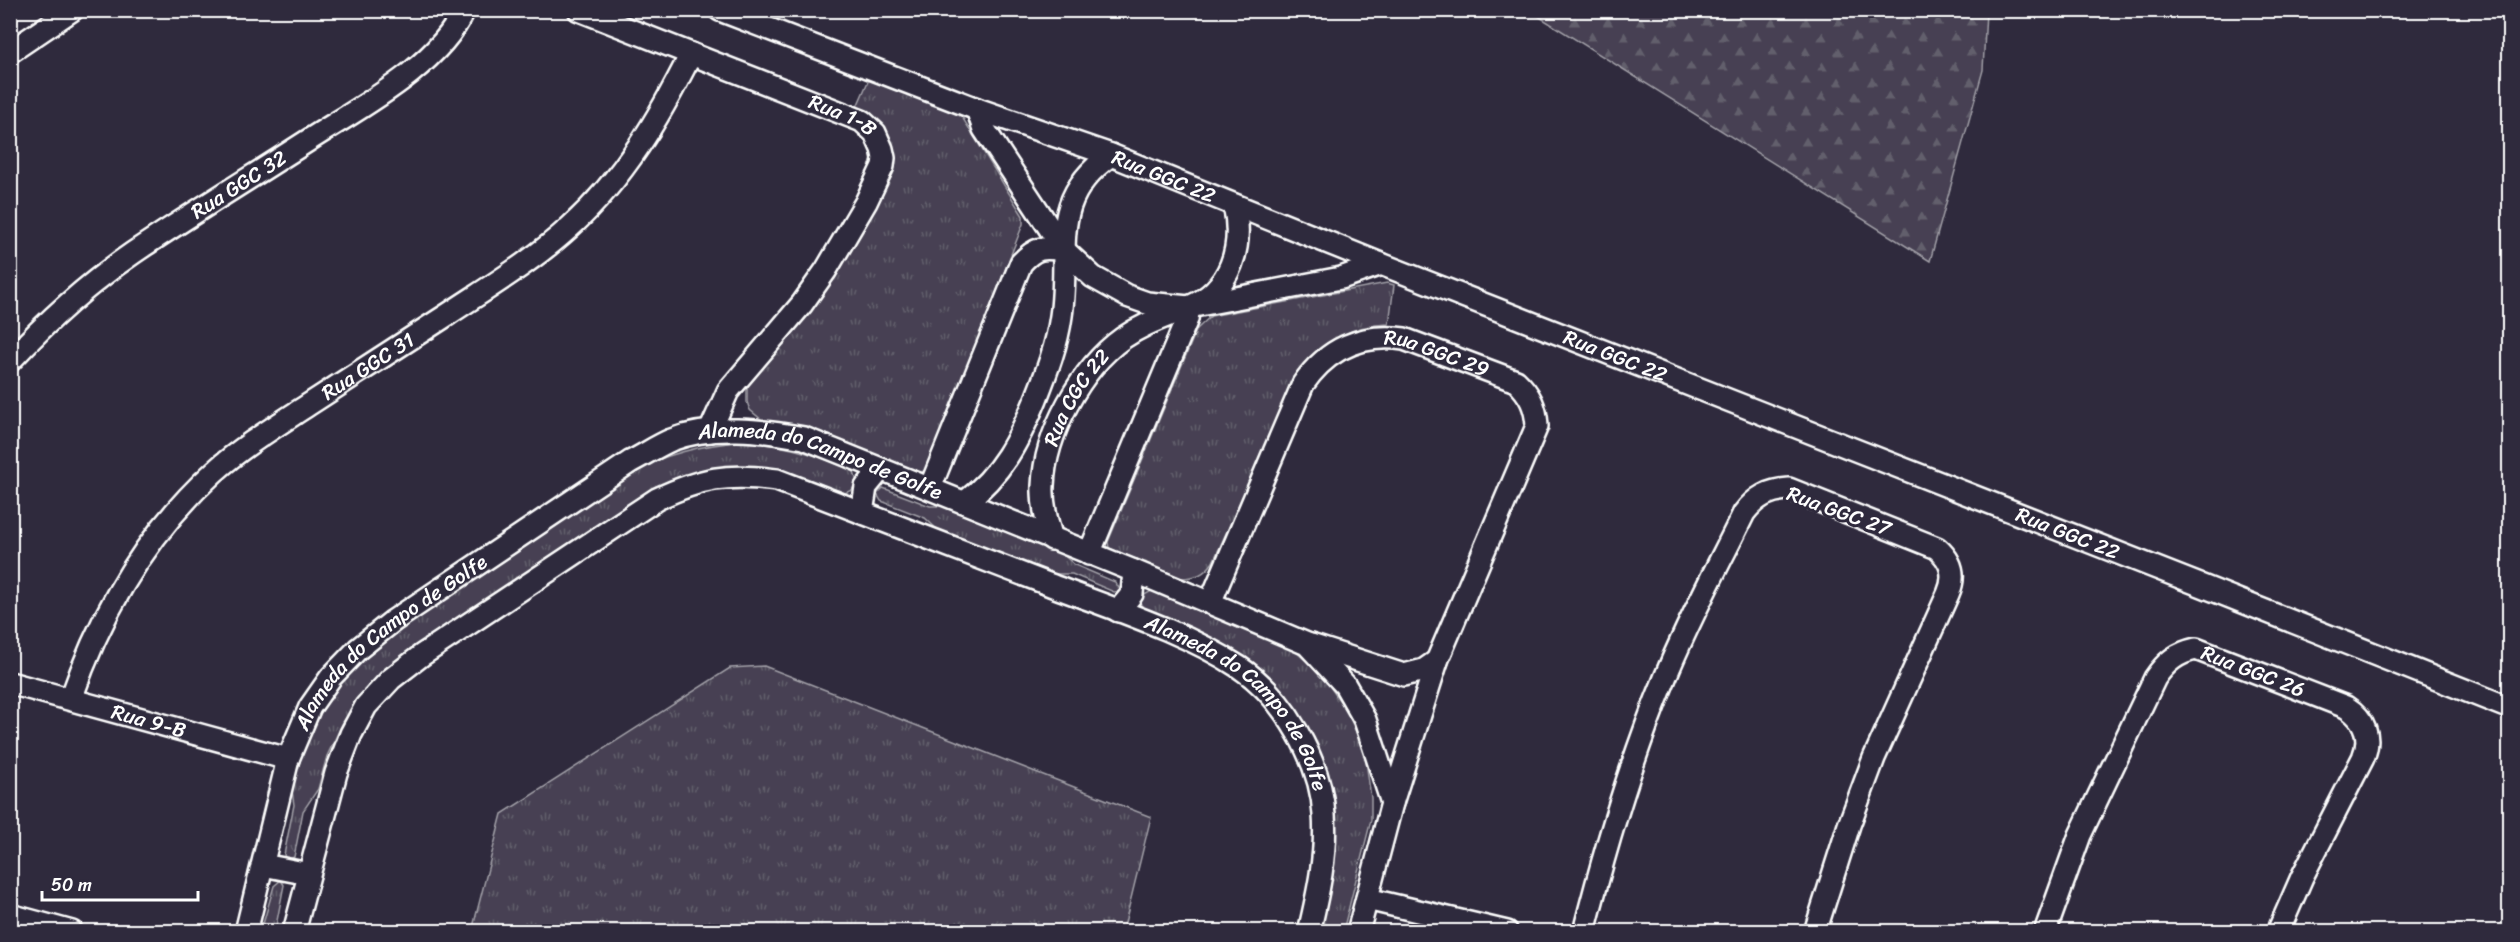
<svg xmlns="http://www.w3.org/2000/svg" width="2520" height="942" font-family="Sriracha,sans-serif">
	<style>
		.grass { fill: url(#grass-tufts); stroke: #a2a0a8; stroke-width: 1.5 }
		.forest { fill: url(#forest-firs); stroke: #a2a0a8; stroke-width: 1.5 }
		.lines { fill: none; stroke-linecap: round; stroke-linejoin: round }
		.minor-casing { stroke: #fff; stroke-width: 26 }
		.minor { stroke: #2f2a3d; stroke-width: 21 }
		.labels { text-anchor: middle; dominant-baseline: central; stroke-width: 6; stroke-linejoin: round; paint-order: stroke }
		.street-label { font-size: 21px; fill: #fff; stroke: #2f2a3d }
	</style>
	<defs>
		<pattern id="grass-tufts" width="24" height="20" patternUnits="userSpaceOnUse" patternTransform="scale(1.5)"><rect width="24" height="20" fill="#464152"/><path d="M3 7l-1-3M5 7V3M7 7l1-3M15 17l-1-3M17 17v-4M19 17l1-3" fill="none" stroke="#625e6c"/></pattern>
		<pattern id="forest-firs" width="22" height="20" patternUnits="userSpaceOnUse" patternTransform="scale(1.5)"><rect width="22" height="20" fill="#464152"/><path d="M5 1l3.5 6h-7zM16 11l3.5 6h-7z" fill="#625e6c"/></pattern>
	</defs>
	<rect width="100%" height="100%" fill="#2f2a3d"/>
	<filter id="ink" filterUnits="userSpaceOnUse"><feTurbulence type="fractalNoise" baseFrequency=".0167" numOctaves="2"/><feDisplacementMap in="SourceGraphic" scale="12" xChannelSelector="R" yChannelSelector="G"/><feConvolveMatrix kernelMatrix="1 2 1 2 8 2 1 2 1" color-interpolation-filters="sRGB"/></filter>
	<g filter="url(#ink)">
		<g class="grass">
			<polygon points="870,77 959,112 1023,216 1023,224 927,469 919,474 808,428 762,420 750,410 747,402 747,387 750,380 783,342 836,273 892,175 894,154 887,133 882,125 856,109"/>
			<path d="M1387,283L1394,285L1389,324C1353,325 1324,340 1301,368L1213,562C1205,574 1196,578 1181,578L1109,548L1108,542L1197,329L1211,316Z"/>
			<path d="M739,442C781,443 817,453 854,472L857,482L852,490L845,493L785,473L703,471L663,484L645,495L401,657L367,687L343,722L327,756L318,789L303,811L294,857L287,861L284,855L294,805L291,783L306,735L326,697L374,644L631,472C666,454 700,445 739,442Z"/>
			<polygon points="883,488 930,506 947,506 1060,552 1075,565 1115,582 1121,591 1114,592 1072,574 1053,574 940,532 925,518 881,501 877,494"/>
			<polygon points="1153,590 1287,644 1322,675 1348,713 1365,754 1371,798 1371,820 1343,931 1320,931 1334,845 1296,712 1143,612 1140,602 1141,597"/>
			<polygon points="764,666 1151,817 1123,931 472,931 502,814 730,668"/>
			<polygon points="281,880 284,885 275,931 261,931 274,886"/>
		</g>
		<polygon class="forest" points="1530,11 1986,11 1983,70 1930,261"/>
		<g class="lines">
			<defs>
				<g id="minor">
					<path id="s1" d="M579,10L862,121L875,133L882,149L884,158L883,166L866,202L826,270L802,304L728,391L710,431"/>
					<path id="s2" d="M720,10L977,109L1111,155L1381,264L2200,585L2510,708"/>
					<polyline points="10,52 72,10"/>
					<polyline points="977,109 984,129 1064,250 1093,277 1127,296 1147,303 1189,307 1341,278 1381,264"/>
					<path id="s3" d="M10,361C47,321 88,284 133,253C191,214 250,178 309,140C360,107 438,67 464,10"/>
					<path d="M930,488L1021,263C1036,247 1042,247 1064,250"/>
					<path d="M965,502C1002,474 1019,440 1036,399C1047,371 1057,345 1061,316C1071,250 1046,200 1111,155"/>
					<polyline points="862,513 866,487 880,470"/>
					<path id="s4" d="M1052,539C1047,522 1042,504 1043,486C1045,433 1081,368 1123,338C1144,323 1166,317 1189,307C1231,290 1244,246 1234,205"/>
					<polyline points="1089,554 1187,319 1189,307"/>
					<path id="s5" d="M1210,603L1303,384C1327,349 1361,333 1404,339L1516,381C1530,394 1536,407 1537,426L1437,661L1392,803"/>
					<polyline points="1118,611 1132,594 1134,571"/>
					<polyline points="1311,645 1404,675 1424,670 1437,661"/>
					<path id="s6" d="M10,683L288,759"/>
					<path id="s7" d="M71,699C101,612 146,534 214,472C243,446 276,426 308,405C354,375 401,345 447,315C489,287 533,261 570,227C624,178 659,118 691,54"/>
					<polyline points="263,865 309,874"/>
					<polyline points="1367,899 1507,932"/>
					<polyline points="10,915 72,932"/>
					<path id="s8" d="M246,932L288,759L310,707L331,677L358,649L393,621L630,462C644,455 657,446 671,440C712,424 762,430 804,438L1134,571L1307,644L1345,685L1365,720L1392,803L1358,932"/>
					<path id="s9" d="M294,932L336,773L351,734L366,706L391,679L422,655L657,499C701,478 728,473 777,480C867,515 958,549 1048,584C1110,608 1182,630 1239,667C1284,697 1321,761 1324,815C1327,854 1318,894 1309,932"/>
					<path d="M1584,932C1606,845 1631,760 1665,678C1688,621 1717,568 1744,513C1756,497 1769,490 1789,489L1937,548C1952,561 1956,576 1948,594L1874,758L1849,825L1815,932"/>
					<path id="s10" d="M2045,932L2080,835L2155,678C2166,662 2177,653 2196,649L2346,707C2365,719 2372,737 2363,758L2302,877L2278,932"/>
				</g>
			</defs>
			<use href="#minor" class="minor-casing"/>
			<use href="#minor" class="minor"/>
		</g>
	</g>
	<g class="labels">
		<g class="street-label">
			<text stroke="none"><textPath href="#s1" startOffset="284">Rua 1-B</textPath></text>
			<text stroke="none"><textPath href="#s2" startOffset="474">Rua GGC 22</textPath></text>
			<text stroke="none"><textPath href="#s3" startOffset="290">Rua GGC 32</textPath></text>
			<text stroke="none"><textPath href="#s5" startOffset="390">Rua GGC 29</textPath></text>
			<text stroke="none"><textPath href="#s2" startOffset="960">Rua GGC 22</textPath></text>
			<text stroke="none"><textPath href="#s7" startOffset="458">Rua GGC 31</textPath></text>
			<text stroke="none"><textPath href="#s4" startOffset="150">Rua CGC 22</textPath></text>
			<text stroke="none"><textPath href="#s8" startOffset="842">Alameda do Campo de Golfe</textPath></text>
			<text transform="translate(1839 511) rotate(20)">Rua GGC 27</text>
			<text stroke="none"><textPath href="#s2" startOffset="1446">Rua GGC 22</textPath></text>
			<text stroke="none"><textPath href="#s8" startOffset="338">Alameda do Campo de Golfe</textPath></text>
			<text stroke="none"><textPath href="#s10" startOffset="390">Rua GGC 26</textPath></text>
			<text stroke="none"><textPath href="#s9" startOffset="1242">Alameda do Campo de Golfe</textPath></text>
			<text stroke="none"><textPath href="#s6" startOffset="144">Rua 9-B</textPath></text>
		</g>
	</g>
	<rect width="2520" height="942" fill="none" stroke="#2f2a3d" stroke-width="36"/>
	<rect x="18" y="18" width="2484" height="906" fill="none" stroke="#fff" stroke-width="2" filter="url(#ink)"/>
	<path d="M42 891v9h156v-9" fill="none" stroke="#ffffff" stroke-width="3"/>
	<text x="51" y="891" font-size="18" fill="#ffffff" stroke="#2f2a3d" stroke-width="4.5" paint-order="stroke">50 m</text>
</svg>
